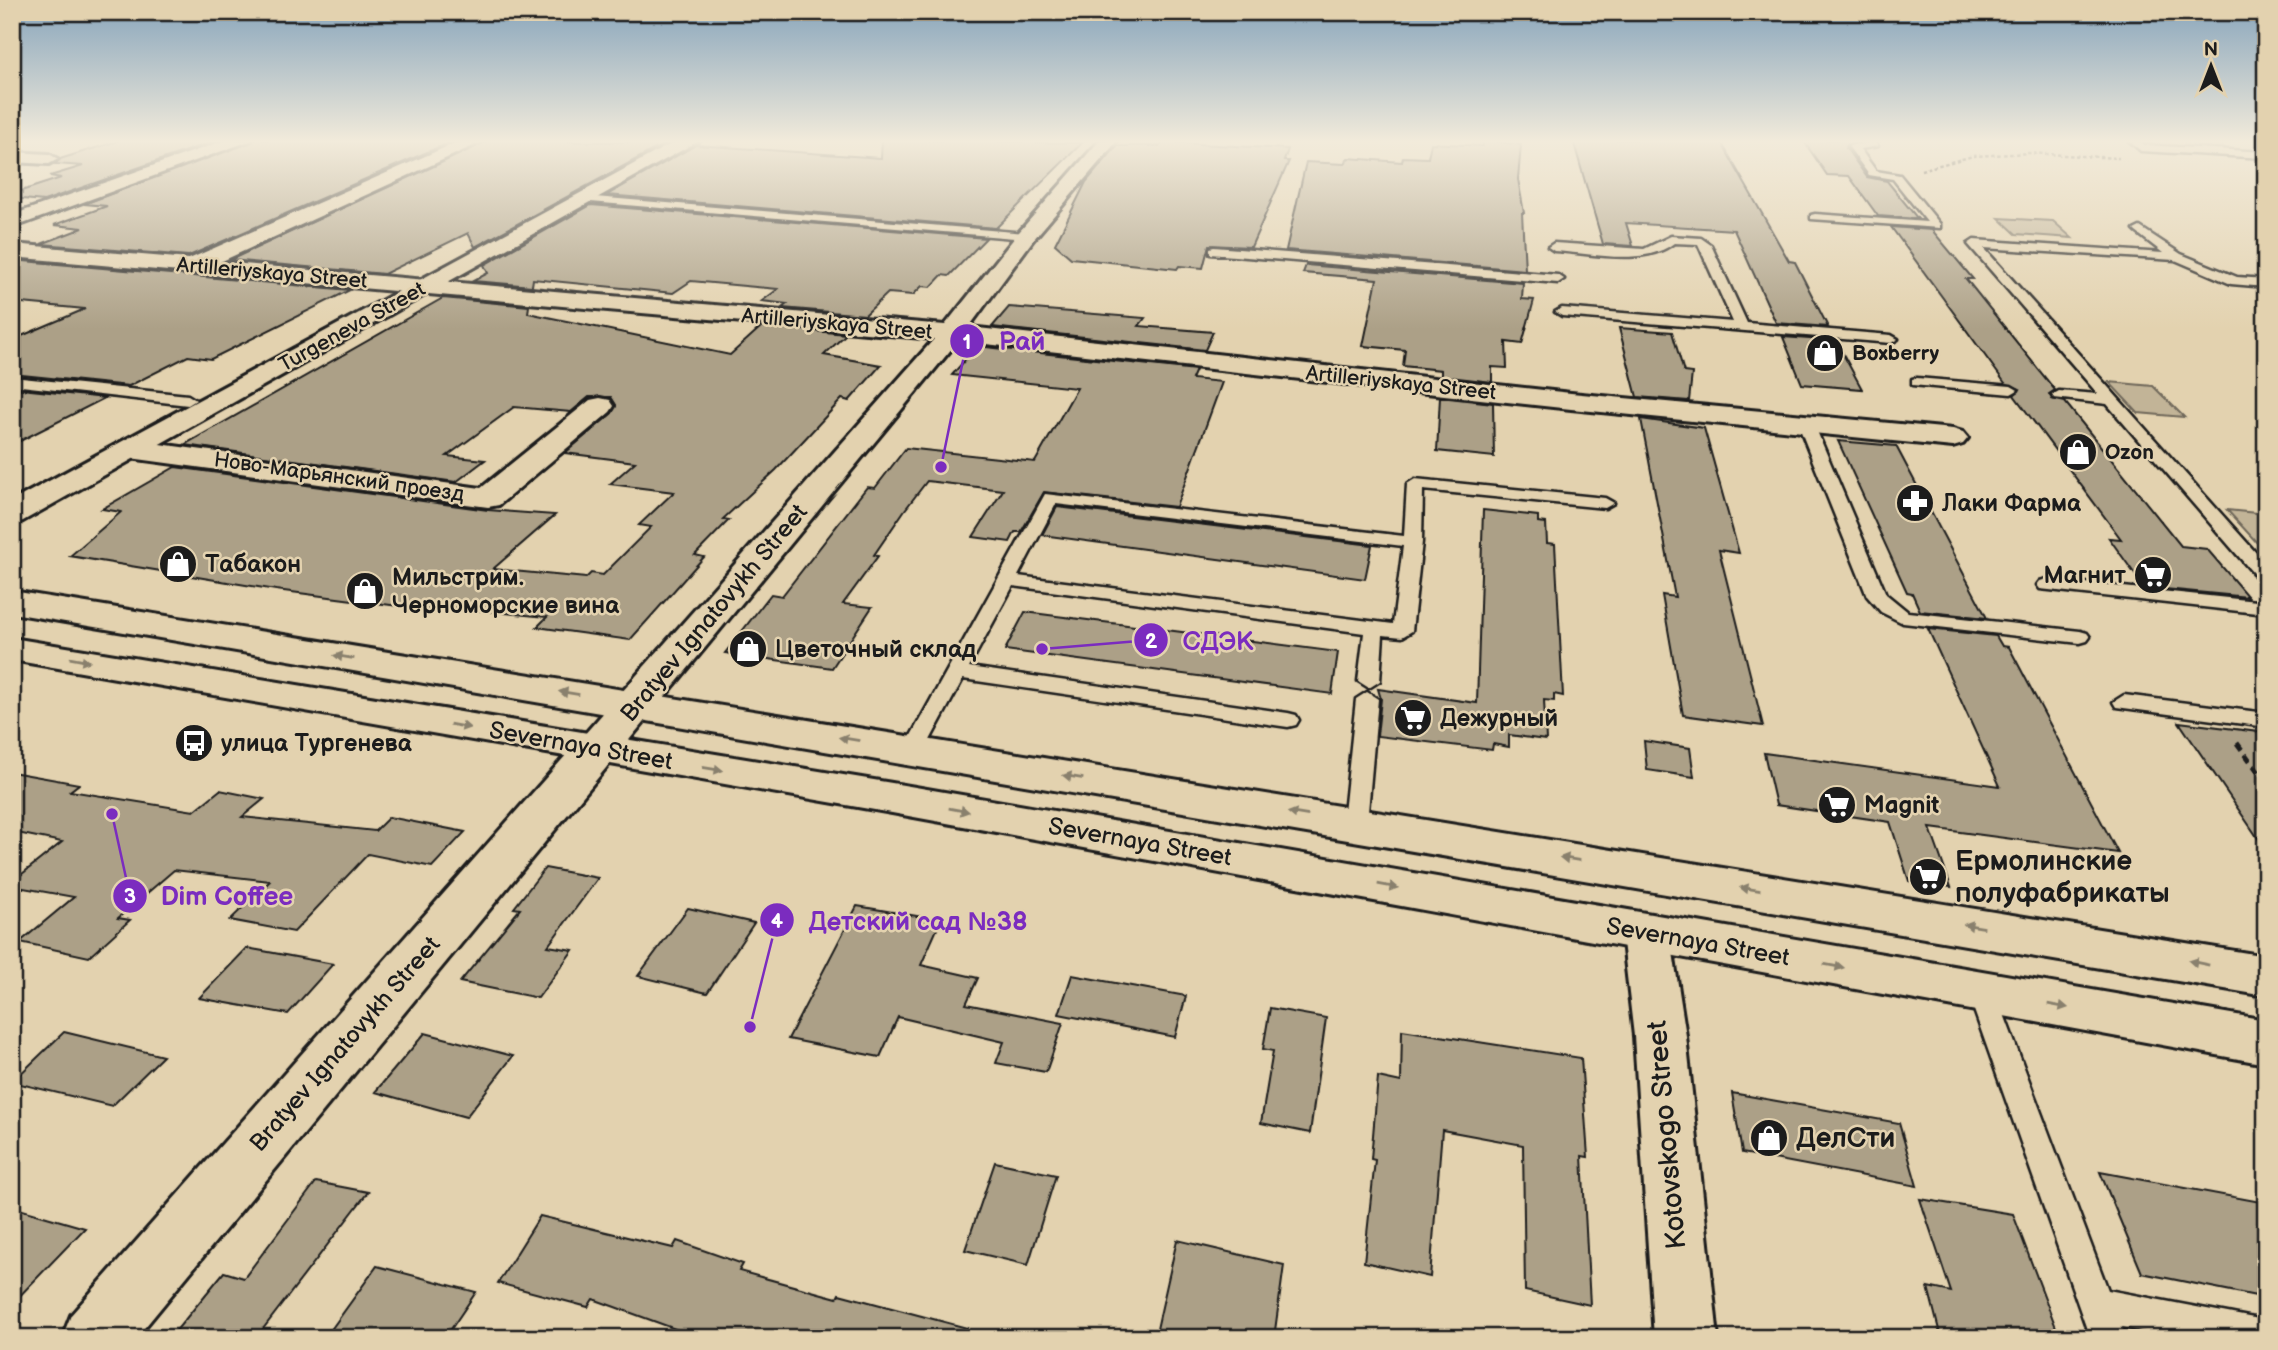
<svg xmlns="http://www.w3.org/2000/svg" width="2278" height="1350" font-family="'Balsamiq Sans',sans-serif">
	<style>
		.green { fill: #c2b497; stroke: #6f685a; stroke-width: 2 }
		.building { fill: #aca087; stroke: #1c1c1c; stroke-width: 2 }
		.lines { fill: none; stroke-linecap: round; stroke-linejoin: round }
		.lane-casing { stroke: #1c1c1c; stroke-width: 5 }
		.street-casing { stroke: #1c1c1c; stroke-width: 6 }
		.secondary-casing { stroke: #1c1c1c; stroke-width: 6 }
		.primary-casing { stroke: #1c1c1c; stroke-width: 6 }
		.highway-casing { stroke: #1c1c1c; stroke-width: 6 }
		.path-far1 { stroke: #1c1c1c; stroke-width: 2.5; stroke-dasharray: 3.5 2.5; stroke-linecap: butt }
		.path { stroke: #1c1c1c; stroke-width: 5; stroke-dasharray: 8 6; stroke-linecap: butt }
		.lane { fill: #e3d2af; fill-rule: evenodd }
		.street { fill: #e3d2af; fill-rule: evenodd }
		.secondary { fill: #e3d2af; fill-rule: evenodd }
		.primary { fill: #e3d2af; fill-rule: evenodd }
		.highway { fill: #e3d2af; fill-rule: evenodd }
		.oneway { fill: #89806d }
		.labels { text-anchor: middle; dominant-baseline: central; stroke-width: 5; stroke-linejoin: round; paint-order: stroke }
		.far-street-label { font-size: 21px; fill: #1c1c1c; stroke: #e3d2af }
		.far-poi-label { font-size: 21px; font-weight: bold; fill: #1c1c1c; stroke: #e3d2af; text-anchor: start }
		.poi-label { font-size: 24px; font-weight: bold; fill: #1c1c1c; stroke: #e3d2af; text-anchor: start }
		.street-label { font-size: 24px; fill: #1c1c1c; stroke: #e3d2af }
		.near-poi-label { font-size: 28px; font-weight: bold; fill: #1c1c1c; stroke: #e3d2af; text-anchor: start }
		.near-street-label { font-size: 28px; fill: #1c1c1c; stroke: #e3d2af }
		.leader { fill: none; stroke: #7b2cbf; stroke-width: 2.5 }
		.callout-dot { fill: #7b2cbf; stroke: #e3d2af; stroke-width: 2.5 }
		.mark-label { font-size: 21px; text-anchor: middle; font-weight: bold; fill: #fff }
		.callout-label { font-size: 26px; text-anchor: middle; font-weight: bold; fill: #7b2cbf; stroke: #e3d2af; stroke-width: 5; stroke-linejoin: round; paint-order: stroke }
	</style>
	<rect width="100%" height="100%" fill="#e3d2af"/>
	<filter id="ink" filterUnits="userSpaceOnUse"><feTurbulence type="fractalNoise" baseFrequency=".0143" numOctaves="2"/><feDisplacementMap in="SourceGraphic" scale="14" xChannelSelector="R" yChannelSelector="G"/><feConvolveMatrix kernelMatrix="1 2 1 2 8 2 1 2 1" color-interpolation-filters="sRGB"/></filter>
	<g filter="url(#ink)">
		<g class="green">
			<polygon points="1999,218 2053,221 2072,238 2016,234"/>
			<polygon points="2109,382 2153,386 2184,417 2138,413"/>
			<polygon points="2227,510 2266,514 2266,545 2259,545"/>
		</g>
		<g class="building">
			<polygon points="121,140 217,140 44,201 12,198 12,194 61,178 50,176 83,166 55,164 60,159"/>
			<polygon points="254,140 455,140 189,256 41,244 83,228 54,225 107,206 84,204"/>
			<polygon points="489,140 666,143 475,247 468,233 384,274 230,260"/>
			<polygon points="882,140 1082,143 996,228 607,195 696,145 881,158"/>
			<polygon points="1483,140 1521,145 1518,179 1524,213 1522,213 1525,270 1286,250 1306,162 1345,164 1348,158 1402,162 1403,157 1428,158 1431,143 1483,146"/>
			<polygon points="1573,140 1720,140 1789,261 1795,262 1828,327 1776,323 1734,230 1626,223 1633,246 1603,244"/>
			<polygon points="1803,140 1854,140 1846,148 1867,177 1887,181 1918,219 1878,216 1849,176 1827,175"/>
			<polygon points="1163,142 1288,149 1284,161 1289,161 1251,247 1209,245 1203,268 1179,266 1177,269 1071,258 1055,244 1086,182 1117,146 1160,146"/>
			<polygon points="591,205 986,238 949,276 942,275 931,287 922,286 913,295 888,293 865,315 782,308 787,304 762,301 778,289 691,281 673,293 533,279 532,286 473,281 488,273 484,265"/>
			<polygon points="1891,227 1932,230 1973,279 1966,279 2055,390 2049,394 2052,399 2065,402 2181,546 2207,549 2248,597 2144,587 2109,538 2121,539 2014,395 2020,389 2005,383"/>
			<polygon points="12,260 350,290 211,359 188,356 129,386 12,374 12,340 85,309 12,302"/>
			<polygon points="1306,265 1523,283 1522,299 1534,300 1522,344 1506,342 1507,368 1492,367 1492,382 1441,376 1441,370 1403,366 1405,350 1363,346 1377,279 1303,273"/>
			<polygon points="443,298 529,306 528,313 730,355 762,326 846,334 824,355 881,365 849,401 842,399 776,470 723,519 729,520 695,555 704,557 630,640 537,627 547,617 434,606 429,610 276,590 70,556 121,512 102,509 175,467 488,510 555,515 493,569 586,578 591,573 603,575 651,527 639,525 674,492 610,484 635,462 565,453 612,413 616,405 611,397 589,397 571,412 514,407 447,456 485,460 456,482 184,445"/>
			<polygon points="1009,307 1145,318 1139,326 1213,332 1205,350 992,327"/>
			<polygon points="1619,328 1672,332 1684,372 1692,373 1689,401 1637,397"/>
			<polygon points="1783,337 1836,341 1862,389 1802,384"/>
			<polygon points="977,346 1196,370 1192,379 1222,382 1176,507 1044,492 1021,532 1015,532 1010,542 973,537 1003,490 927,481 904,511 874,555 878,556 843,604 872,607 832,668 725,653 771,594 782,596 867,487 875,488 906,448 1035,462 1077,388 952,375"/>
			<polygon points="12,388 105,398 12,445"/>
			<polygon points="1440,397 1493,403 1494,457 1437,451"/>
			<polygon points="1641,419 1704,428 1739,553 1719,550 1763,726 1683,715 1662,595 1675,597"/>
			<polygon points="1838,441 1896,446 1987,618 1920,611 1912,593 1907,592"/>
			<polygon points="1057,507 1372,545 1365,579 1042,535"/>
			<polygon points="1483,510 1538,516 1538,522 1546,523 1547,543 1555,544 1563,696 1554,694 1554,701 1544,700 1546,740 1509,735 1509,747 1493,744 1492,750 1377,736 1381,699 1378,689 1477,703"/>
			<polygon points="1025,612 1338,652 1332,694 1005,650"/>
			<polygon points="1928,629 1996,636 2002,646 2009,647 2118,853 1930,828 1951,887 1909,881 1890,822 1776,805 1764,753 2000,786"/>
			<polygon points="2179,722 2266,733 2266,850"/>
			<polygon points="1644,741 1690,748 1694,777 1647,770"/>
			<polygon points="12,772 79,784 70,791 194,811 220,790 264,799 242,817 375,831 389,817 465,832 432,867 368,854 294,932 230,920 270,881 174,870 118,918 130,920 89,957 20,942 74,897 12,886 12,882 62,842 12,832"/>
			<polygon points="545,868 598,878 548,946 573,950 538,998 460,982 520,909 514,908"/>
			<polygon points="857,906 941,920 921,965 978,978 966,1004 1063,1023 1046,1072 996,1063 1004,1042 898,1017 880,1057 788,1039"/>
			<polygon points="688,908 754,923 707,993 638,976"/>
			<polygon points="247,948 333,964 288,1014 199,998"/>
			<polygon points="1072,975 1186,996 1175,1037 1059,1014"/>
			<polygon points="1270,1008 1326,1018 1310,1133 1261,1123 1273,1051 1263,1049"/>
			<polygon points="1402,1030 1581,1058 1588,1157 1582,1156 1590,1305 1525,1291 1523,1145 1442,1130 1430,1277 1364,1262 1375,1160 1371,1159 1378,1077 1401,1082"/>
			<polygon points="64,1032 163,1056 112,1106 12,1082"/>
			<polygon points="425,1033 513,1056 466,1117 375,1092"/>
			<polygon points="1732,1093 1899,1123 1917,1186 1742,1153"/>
			<polygon points="995,1162 1056,1175 1028,1265 965,1250"/>
			<polygon points="2100,1172 2266,1203 2266,1298 2142,1273"/>
			<polygon points="316,1182 368,1192 256,1338 170,1338 224,1272 244,1278"/>
			<polygon points="1920,1199 2013,1214 2060,1338 1941,1338 1928,1287 1951,1292"/>
			<polygon points="12,1207 85,1228 12,1304"/>
			<polygon points="540,1216 673,1248 677,1241 743,1264 739,1271 837,1298 839,1294 967,1328 966,1338 700,1338 593,1299 588,1307 498,1283"/>
			<polygon points="1177,1240 1284,1265 1274,1338 1155,1338"/>
			<polygon points="377,1266 476,1292 445,1338 325,1338"/>
		</g>
		<g class="lines">
			<defs>
				<g id="lane">
					<polygon points="1864,140 1873,140 1878,146 1860,149 1876,171 1900,175 1940,224 1940,228 1811,219 1811,215 1815,214 1927,222 1893,179 1869,175 1848,146 1866,143"/>
					<polygon points="2128,140 2138,140 2144,145 2266,152 2266,158 2141,151"/>
					<polygon points="583,196 1026,233 1032,236 1026,239 579,201 579,197"/>
					<polygon points="2140,227 2181,254 2237,277 2266,279 2266,287 2231,284 2175,260 1984,248 2266,564 2266,582 2259,580 2107,404 2054,398 2052,395 2059,391 2098,394 1968,244 1974,240 2163,253 2136,232 2134,230"/>
					<path d="M1671,236L1701,238L1711,245L1747,323L1891,335L1898,339L1891,343L1562,316L1555,312L1562,308L1733,322L1698,244L1674,243C1643,267 1591,253 1554,251L1548,247L1554,243L1644,249Z"/>
					<polygon points="1214,247 1558,275 1564,279 1558,283 1210,254 1210,248"/>
					<polygon points="12,377 188,395 196,400 188,405 12,385"/>
					<polygon points="1917,378 2011,386 2018,390 2011,394 1912,385 1912,379"/>
					<polygon points="1806,419 1814,424 1886,594 1908,612 2080,631 2087,633 2090,637 2087,641 2080,643 1903,623 1881,612 1867,596 1798,424"/>
					<path d="M1415,479L1605,498L1614,503L1605,508L1423,490L1422,542L1412,631L1402,637L1383,635L1380,681L1369,688L1358,681L1364,633L1013,586L969,667L1288,713L1296,715L1299,720L1296,725L1288,727L963,679L922,755H906L903,750L1045,494L1404,536L1407,484ZM1056,504L1403,546L1393,624L1018,576Z"/>
					<polygon points="2047,579 2266,602 2266,614 2040,589 2037,585 2040,581"/>
					<polygon points="1367,692 1378,699 1367,823 1364,829 1355,832 1346,829 1343,823 1356,699"/>
					<polygon points="2124,695 2266,713 2266,727 2116,707 2113,702"/>
					<polygon points="1982,982 1992,985 1996,993 2108,1290 2264,1320 2266,1338 2174,1338 2122,1327 2126,1338 2090,1338 1968,993 1972,985"/>
				</g>
				<g id="street">
					<polygon points="226,140 252,140 12,228 12,215"/>
					<polygon points="462,140 486,140 220,262 945,325 1019,232 1100,140 1118,140 1033,240 969,327 1571,393 1953,429 1963,432 1968,438 1963,444 1953,447 1571,409 958,341 136,1338 62,1338 71,1315 934,339 12,257 12,244 189,259"/>
					<polygon points="12,152 49,154 58,159 49,164 12,162"/>
					<polygon points="600,398 610,400 614,406 610,412 499,505 488,507 130,458 120,455 115,449 120,443 130,440 481,488 590,400"/>
				</g>
				<polygon id="secondary" points="1646,914 1663,920 1670,933 1686,1036 1718,1338 1654,1338 1634,1036 1622,933 1629,920"/>
				<g id="primary">
					<polygon points="12,591 2266,956 2266,996 12,613"/>
					<polygon points="12,638 892,783 2266,1020 2266,1064 892,813 12,660"/>
				</g>
				<polygon id="highway" points="678,140 700,140 23,521 12,524 12,501"/>
			</defs>
			<use href="#lane" class="lane-casing"/>
			<use href="#street" class="street-casing"/>
			<use href="#secondary" class="secondary-casing"/>
			<use href="#primary" class="primary-casing"/>
			<use href="#highway" class="highway-casing"/>
			<polyline class="path-far1" points="1921,170 1973,156 2029,153 2119,158"/>
			<polyline class="path" points="2237,743 2266,782"/>
			<use href="#lane" class="lane"/>
			<use href="#street" class="street"/>
			<use href="#secondary" class="secondary"/>
			<use href="#primary" class="primary"/>
			<use href="#highway" class="highway"/>
		</g>
		<defs><path id="oneway-solid" d="M-6-.8H1V-3.2L6.5 0L1 3.2V.8H-6Z" transform="scale(1.75)"/></defs>
		<g class="oneway">
			<use href="#oneway-solid" transform="translate(344 657) rotate(-171)"/>
			<use href="#oneway-solid" transform="translate(80 660) rotate(10)"/>
			<use href="#oneway-solid" transform="translate(569 693) rotate(-171)"/>
			<use href="#oneway-solid" transform="translate(460 726) rotate(10)"/>
			<use href="#oneway-solid" transform="translate(849 739) rotate(-171)"/>
			<use href="#oneway-solid" transform="translate(713 769) rotate(9)"/>
			<use href="#oneway-solid" transform="translate(1073 777) rotate(-171)"/>
			<use href="#oneway-solid" transform="translate(959 810) rotate(10)"/>
			<use href="#oneway-solid" transform="translate(1298 814) rotate(-171)"/>
			<use href="#oneway-solid" transform="translate(1570 859) rotate(-171)"/>
			<use href="#oneway-solid" transform="translate(1388 886) rotate(10)"/>
			<use href="#oneway-solid" transform="translate(1750 889) rotate(-171)"/>
			<use href="#oneway-solid" transform="translate(1974 926) rotate(-171)"/>
			<use href="#oneway-solid" transform="translate(2199 963) rotate(-169)"/>
			<use href="#oneway-solid" transform="translate(1834 966) rotate(10)"/>
			<use href="#oneway-solid" transform="translate(2058 1006) rotate(10)"/>
		</g>
	</g>
	<linearGradient id="sky" x2="0" y2="1"><stop stop-color="#87a4bb"/><stop offset="0.43" stop-color="#f2ebdb"/><stop offset="1" stop-color="#f2ebdb" stop-opacity="0"/></linearGradient>
	<rect width="2278" height="329" fill="url(#sky)"/>
	<defs>
		<symbol id="shop-disc" viewBox="-11 -11 22 22"><circle r="9.5" fill="#1c1c1c" stroke="#e3d2af"/><path d="M-5-2.5h2.3a2.7 3.5 0 0 1 5.4 0H5L5.5 6h-11ZM-1.5-2.5h3a1.5 2.3 0 0 0-3 0Z" fill="#fff"/></symbol>
		<symbol id="pharmacy-disc" viewBox="-11 -11 22 22"><circle r="9.5" fill="#1c1c1c" stroke="#e3d2af"/><path d="M-2-6h4v4h4v4h-4v4h-4v-4h-4v-4h4Z" fill="#fff"/></symbol>
		<symbol id="supermarket-disc" viewBox="-11 -11 22 22"><circle r="9.5" fill="#1c1c1c" stroke="#e3d2af"/><path d="M-6-5.5h2.5l.6 2H6L4.5 2H-2.5L-4.4-4H-6ZM-1.5 3.2a1.3 1.3 0 1 0 .1 0ZM3 3.2a1.3 1.3 0 1 0 .1 0Z" fill="#fff"/></symbol>
		<symbol id="bus-disc" viewBox="-11 -11 22 22"><circle r="9.5" fill="#1c1c1c" stroke="#e3d2af"/><path d="M-5-6H5V4H4V6H2V4H-2V6H-4V4H-5ZM-3.5-4V0h7V-4ZM-3.5 1.2v1.5H-2V1.2ZM2 1.2v1.5H3.5V1.2Z" fill="#fff"/></symbol>
	</defs>
	<g fill-rule="evenodd">
		<use href="#shop-disc" x="1803" y="331" width="44" height="44"/>
		<use href="#shop-disc" x="2056" y="430" width="44" height="44"/>
		<use href="#pharmacy-disc" x="1893" y="481" width="44" height="44"/>
		<use href="#shop-disc" x="156" y="542" width="44" height="44"/>
		<use href="#supermarket-disc" x="2131" y="553" width="44" height="44"/>
		<use href="#shop-disc" x="343" y="569" width="44" height="44"/>
		<use href="#shop-disc" x="726" y="627" width="44" height="44"/>
		<use href="#supermarket-disc" x="1391" y="696" width="44" height="44"/>
		<use href="#bus-disc" x="172" y="721" width="44" height="44"/>
		<use href="#supermarket-disc" x="1815" y="783" width="44" height="44"/>
		<use href="#supermarket-disc" x="1906" y="855" width="44" height="44"/>
		<use href="#shop-disc" x="1747" y="1116" width="44" height="44"/>
	</g>
	<g class="labels">
		<g class="far-street-label">
			<text transform="translate(272 273) rotate(5)">Artilleriyskaya Street</text>
			<text transform="translate(837 324) rotate(5)">Artilleriyskaya Street</text>
			<text transform="translate(352 327) rotate(-29)">Turgeneva Street</text>
			<text transform="translate(1401 383) rotate(6)">Artilleriyskaya Street</text>
			<text transform="translate(339 477) rotate(8)">Ново-Марьянский проезд</text>
		</g>
		<g class="far-poi-label">
			<text x="1852" y="353">Boxberry</text>
			<text x="2105" y="452">Ozon</text>
		</g>
		<g class="poi-label">
			<text x="1942" y="503">Лаки Фарма</text>
			<text x="205" y="564">Табакон</text>
			<text x="2126" y="575" text-anchor="end">Магнит</text>
			<text x="392" y="577">Мильстрим.<tspan x="392" dy="28">Черноморские вина</tspan></text>
			<text x="775" y="649">Цветочный склад</text>
			<text x="1440" y="718">Дежурный</text>
			<text x="221" y="743">улица Тургенева</text>
			<text x="1864" y="805">Magnit</text>
		</g>
		<g class="street-label">
			<text transform="translate(714 613) rotate(-50)">Bratyev Ignatovykh Street</text>
			<text transform="translate(581 746) rotate(10)">Severnaya Street</text>
			<text transform="translate(1140 842) rotate(10)">Severnaya Street</text>
			<text transform="translate(1698 942) rotate(10)">Severnaya Street</text>
			<text transform="translate(345 1044) rotate(-49)">Bratyev Ignatovykh Street</text>
		</g>
		<g class="near-poi-label">
			<text x="1955" y="861">Ермолинские<tspan x="1955" dy="32">полуфабрикаты</tspan></text>
			<text x="1796" y="1138">ДелСти</text>
		</g>
		<g class="near-street-label">
			<text transform="translate(1667 1135) rotate(-95)">Kotovskogo Street</text>
		</g>
	</g>
	<path class="leader" d="M941 467L967 341M1042 649L1151 640M112 814L130 896M750 1027L777 920"/>
	<g class="callout-dot">
		<circle cx="941" cy="467" r="7"/>
		<circle cx="1042" cy="649" r="7"/>
		<circle cx="112" cy="814" r="7"/>
		<circle cx="750" cy="1027" r="7"/>
		<circle cx="967" cy="341" r="18"/>
		<circle cx="1151" cy="640" r="18"/>
		<circle cx="130" cy="896" r="18"/>
		<circle cx="777" cy="920" r="18"/>
	</g>
	<g class="mark-label">
		<text x="967" y="349">1</text>
		<text x="1151" y="648">2</text>
		<text x="130" y="903">3</text>
		<text x="777" y="928">4</text>
	</g>
	<g class="callout-label">
		<text x="1022" y="350">Рай</text>
		<text x="1218" y="650">СДЭК</text>
		<text x="227" y="905">Dim Coffee</text>
		<text x="918" y="930">Детский сад №38</text>
	</g>
	<rect width="2278" height="1350" fill="none" stroke="#e3d2af" stroke-width="42"/>
	<rect x="21" y="21" width="2236" height="1308" fill="none" stroke="#1c1c1c" stroke-width="2.5" filter="url(#ink)"/>
	<g transform="translate(2211 66)" stroke="#e3d2af" stroke-width="5" paint-order="stroke">
	<path d="M0-5L12 26L0 18L-12 26Z" fill="#1c1c1c"/>
	<text y="-10" font-size="19" font-weight="bold" text-anchor="middle" fill="#1c1c1c">N</text>
	</g>
</svg>
